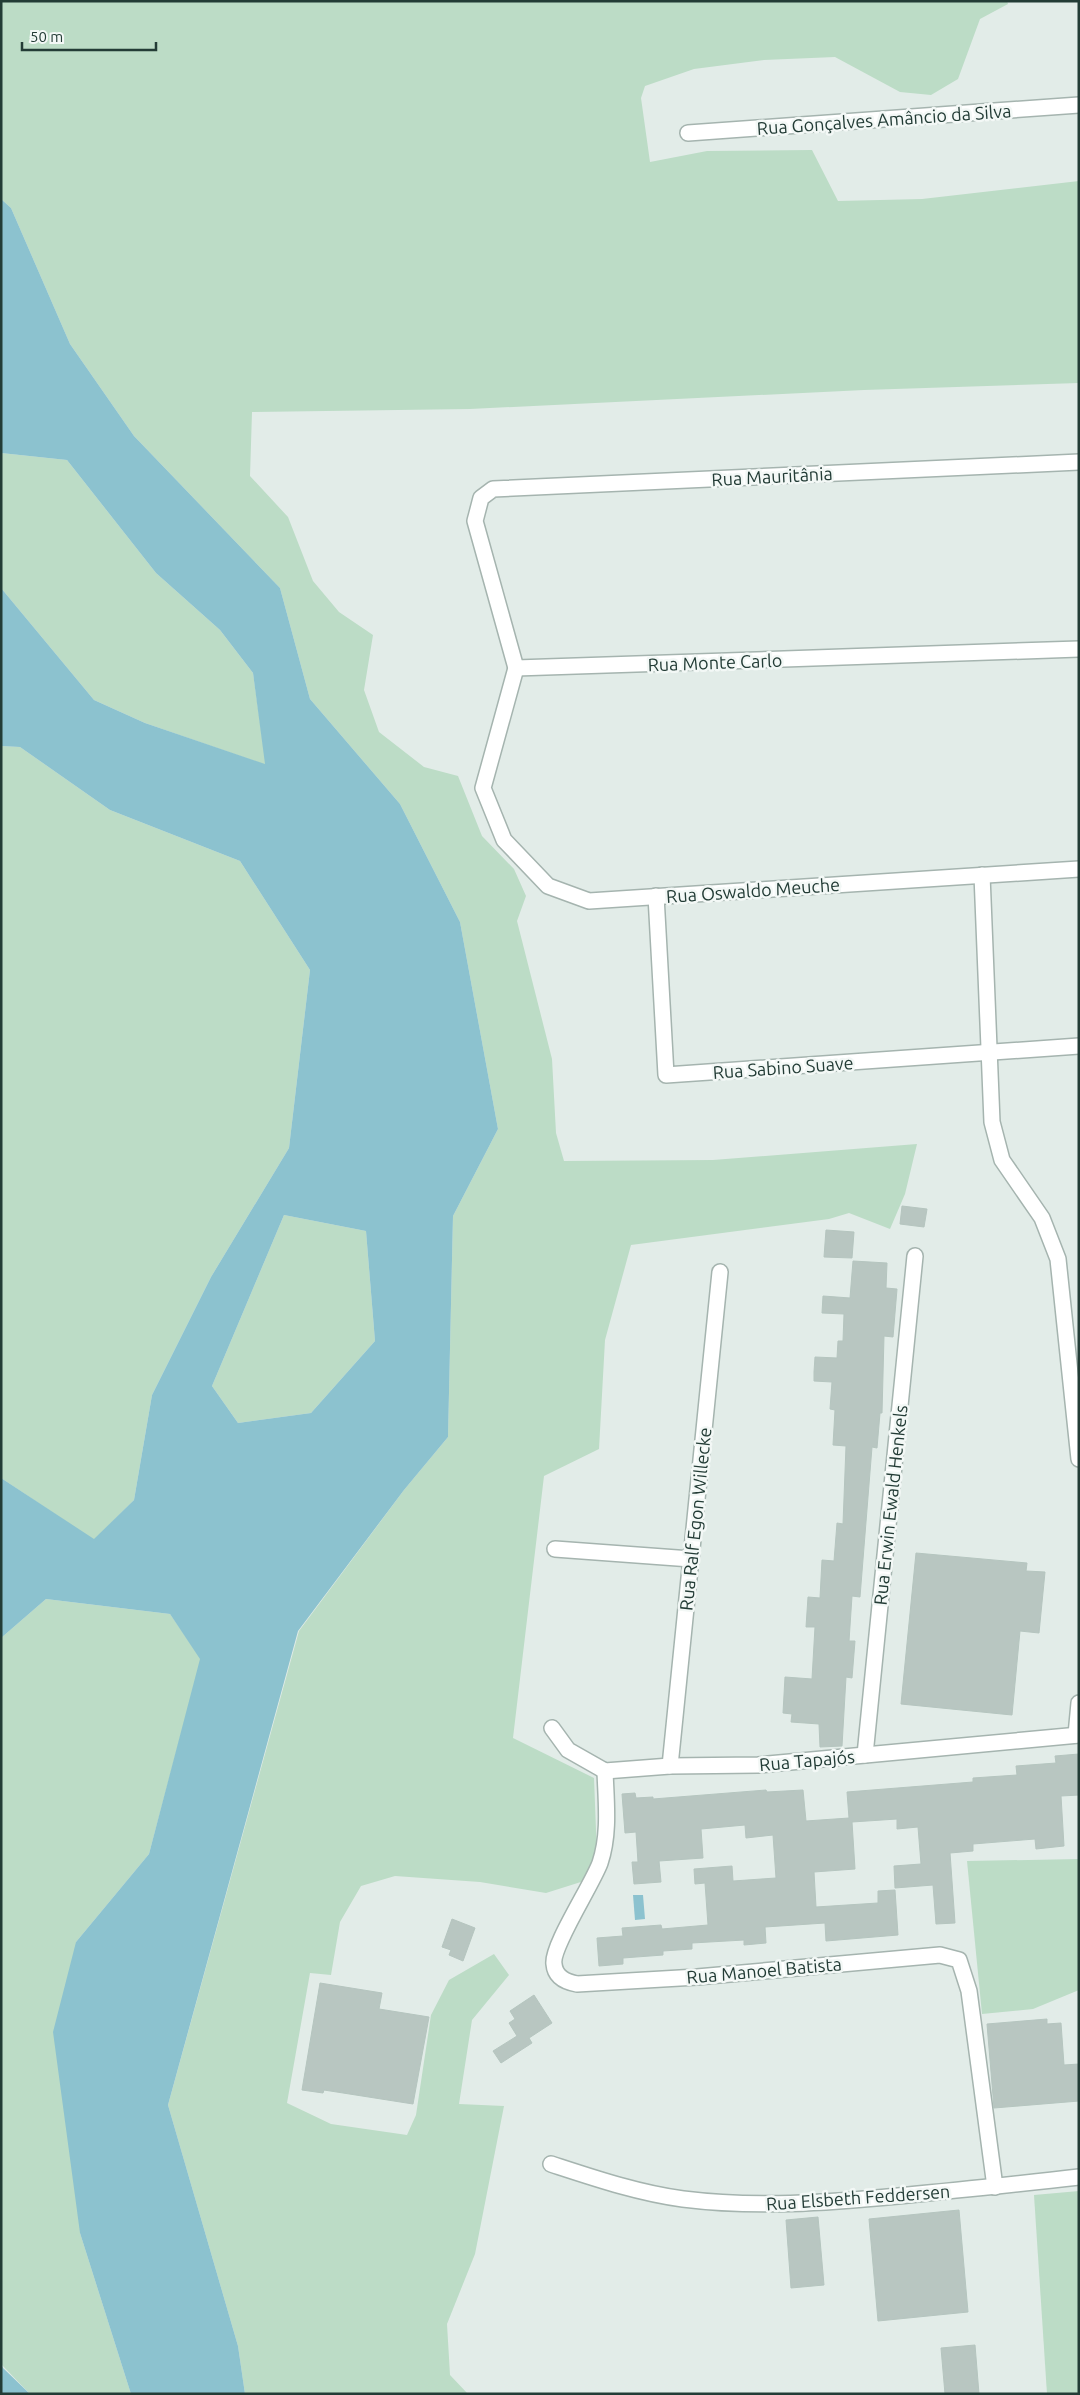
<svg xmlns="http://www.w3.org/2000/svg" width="1080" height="2395" font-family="Ubuntu,sans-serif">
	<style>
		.green { fill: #bcdcc6 }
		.water { fill: #8cc2cf; fill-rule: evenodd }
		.building { fill: #b8c6c1; stroke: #b5c5bf }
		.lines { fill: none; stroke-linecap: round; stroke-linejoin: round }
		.minor-casing { stroke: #a5b4af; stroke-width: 18 }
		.minor { stroke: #fff; stroke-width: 15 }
		.labels { text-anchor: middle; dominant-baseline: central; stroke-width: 5; stroke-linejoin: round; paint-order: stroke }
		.street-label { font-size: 18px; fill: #233c36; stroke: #f3f8f6 }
	</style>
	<rect width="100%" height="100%" fill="#e2ece8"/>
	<g class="green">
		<polygon points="1,1 1007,1 1008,4 980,19 958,79 931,95 900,92 835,57 764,60 694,69 645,86 641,98 650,162 707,151 812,150 838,201 922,199 1079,181 1079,383 864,390 470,409 252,412 250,476 288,517 313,581 339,612 373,635 364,690 379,732 424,767 458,776 482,836 514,869 526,896 517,921 552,1059 556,1133 564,1161 713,1160 917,1144 905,1194 890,1229 849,1213 829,1219 631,1245 605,1340 599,1449 544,1476 513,1738 594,1778 597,1856 584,1881 546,1893 480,1882 395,1876 361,1886 340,1922 331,1975 310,1973 287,2103 331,2124 407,2135 416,2115 431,2015 449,1980 494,1954 509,1975 472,2020 459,2104 504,2106 475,2254 447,2324 450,2375 468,2394 245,2394 238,2346 168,2105 299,1631 404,1490 448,1437 453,1216 498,1129 460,922 400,804 310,699 280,588 134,436 70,344 11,208 1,199"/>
		<polygon points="1,453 67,460 156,573 220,630 253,673 266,765 145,723 94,700 1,588"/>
		<polygon points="1,746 20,747 110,810 240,861 310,970 289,1148 211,1277 152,1395 134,1500 94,1540 1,1478"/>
		<polygon points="284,1215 366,1231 375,1341 311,1413 238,1423 212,1386"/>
		<polygon points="46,1599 170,1614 201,1659 149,1854 76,1942 80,2233 131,2394 30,2394 1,2364 1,1638"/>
		<polygon points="1079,1859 1079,1990 1033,2009 982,2014 967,1861"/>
		<polygon points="1079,2191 1079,2394 1047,2394 1034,2195"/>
	</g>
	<g class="water">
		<path d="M1,199L11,208L70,344L134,436L280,588L310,699L400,804L460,922L498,1129L453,1216L448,1437L404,1490L298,1631L168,2105L238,2346L245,2394H131L80,2233L53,2032L76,1942L149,1854L200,1659L170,1614L46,1599L1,1638V1478L94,1539L134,1500L152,1395L211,1277L289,1148L310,970L240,861L110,810L20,747L1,746V588L94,700L145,723L265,764L253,673L220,630L156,573L67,460L1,453ZM284,1215L366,1231L375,1341L311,1413L238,1423L212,1386Z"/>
		<polygon points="633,1895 643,1895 645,1919 635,1920"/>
		<polygon points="1,2364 3,2368 30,2394 1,2394"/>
	</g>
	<g class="building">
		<polygon points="902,1206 927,1209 924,1227 900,1224"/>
		<polygon points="826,1230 854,1232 852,1258 824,1257"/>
		<polygon points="853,1261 887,1263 886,1288 897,1289 893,1337 884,1336 882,1413 880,1413 877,1448 872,1447 860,1597 852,1596 849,1641 855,1641 852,1678 846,1677 842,1746 820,1747 819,1724 791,1722 792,1714 783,1713 785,1677 812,1679 815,1627 806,1627 808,1597 820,1598 822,1560 834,1561 837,1523 843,1524 846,1446 833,1445 835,1410 830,1409 832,1382 814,1381 814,1372 815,1357 837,1358 838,1341 843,1341 844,1314 822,1313 823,1296 850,1298"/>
		<polygon points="916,1553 1027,1563 1026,1571 1045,1572 1039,1633 1020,1631 1012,1715 901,1704"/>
		<polygon points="1079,1754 1079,1795 1061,1796 1064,1846 1036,1849 1035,1839 973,1844 973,1851 950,1853 955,1923 936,1924 933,1885 895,1888 894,1866 921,1864 918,1827 897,1829 897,1819 852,1822 855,1869 814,1872 816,1907 878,1903 878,1891 895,1890 898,1935 826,1941 825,1923 765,1927 766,1943 744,1945 744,1940 692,1943 692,1949 663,1951 663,1955 623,1958 623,1964 599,1966 597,1938 623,1936 622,1928 661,1925 662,1929 708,1925 705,1883 695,1884 694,1869 732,1866 733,1881 776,1878 773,1835 746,1838 745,1825 701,1829 703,1858 659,1861 661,1882 634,1884 632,1862 638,1862 636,1832 625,1833 622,1794 635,1793 636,1798 653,1797 653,1799 766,1790 767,1792 803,1790 806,1821 849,1818 847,1792 973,1782 973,1778 1017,1775 1016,1766 1056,1763 1055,1756"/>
		<polygon points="452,1919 475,1928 463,1961 449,1955 451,1950 442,1947"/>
		<polygon points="320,1983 382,1993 379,2009 429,2017 413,2104 324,2090 323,2093 302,2090"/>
		<polygon points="534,1995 552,2023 529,2038 532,2043 501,2063 493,2051 517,2036 509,2023 515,2019 510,2011"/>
		<polygon points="1047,2019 1047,2024 1061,2023 1064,2065 1079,2064 1079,2101 994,2108 987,2024"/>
		<polygon points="959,2210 968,2312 878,2321 869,2219"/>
		<polygon points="818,2217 824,2285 791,2288 786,2220"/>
		<polygon points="975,2345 979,2394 945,2394 941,2348"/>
	</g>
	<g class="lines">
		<defs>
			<g id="minor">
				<polyline points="688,133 1079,105"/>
				<polyline points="516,668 475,521 481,498 493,489 1079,462"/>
				<polyline points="516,668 483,788 504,840 548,886 589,901 1079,869"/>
				<polyline points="516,668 1079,649"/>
				<polyline points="982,875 992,1122 1002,1160 1042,1218 1058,1259 1079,1459"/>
				<polyline points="656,896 666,1075 1079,1046"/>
				<polyline points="555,1549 691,1559"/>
				<polyline points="552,1728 568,1750 605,1771 670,1766 758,1765 1079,1735"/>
				<polyline points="1076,1735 1079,1703"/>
				<polyline points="865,1755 915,1256"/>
				<polyline points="670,1766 720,1272"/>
				<path d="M605,1771C606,1801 610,1833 600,1863C592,1885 551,1947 554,1964C555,1977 566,1982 577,1984L697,1977L940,1955L959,1960L969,1991L995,2187"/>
				<path d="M551,2164C594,2178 638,2193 683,2199C755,2208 826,2203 898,2196C958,2190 1019,2184 1079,2177"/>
			</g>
		</defs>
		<use href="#minor" class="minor-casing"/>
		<use href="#minor" class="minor"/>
	</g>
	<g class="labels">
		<g class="street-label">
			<text transform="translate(884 119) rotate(-4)">Rua Gonçalves Amâncio da Silva</text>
			<text transform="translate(772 476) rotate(-3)">Rua Mauritânia</text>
			<text transform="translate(715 662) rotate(-2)">Rua Monte Carlo</text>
			<text transform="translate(753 890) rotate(-4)">Rua Oswaldo Meuche</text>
			<text transform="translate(783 1067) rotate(-4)">Rua Sabino Suave</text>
			<text transform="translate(890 1505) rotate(-84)">Rua Erwin Ewald Henkels</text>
			<text transform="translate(695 1519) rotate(-84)">Rua Ralf Egon Willecke</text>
			<text transform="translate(807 1760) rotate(-5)">Rua Tapajós</text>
			<text transform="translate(764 1970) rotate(-5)">Rua Manoel Batista</text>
			<text transform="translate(858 2197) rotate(-4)">Rua Elsbeth Feddersen</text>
		</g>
	</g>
	<rect width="1080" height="2395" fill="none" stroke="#233c36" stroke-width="5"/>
	<path d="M22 42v8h134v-8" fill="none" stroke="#233c36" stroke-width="2.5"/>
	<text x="30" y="42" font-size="15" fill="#233c36" stroke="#f3f8f6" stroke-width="4" paint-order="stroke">50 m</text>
</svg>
